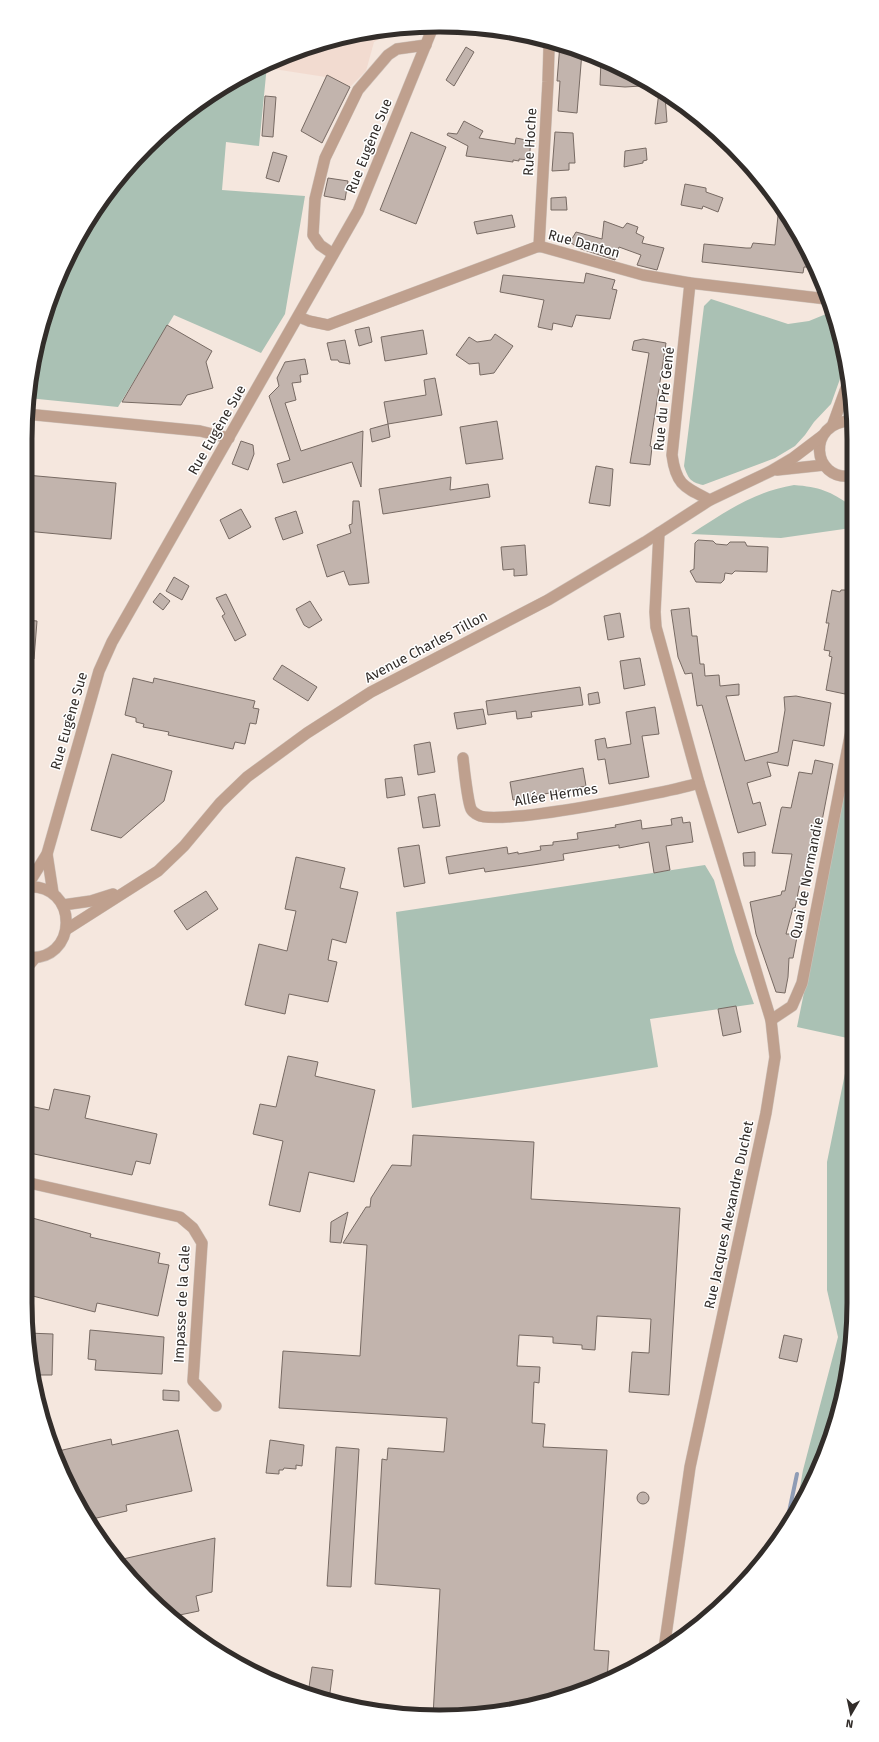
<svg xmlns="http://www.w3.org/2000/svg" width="879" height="1742" font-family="'Fira Sans',sans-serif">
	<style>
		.commercial { fill: #f2dbd0 }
		.green { fill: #aac1b4 }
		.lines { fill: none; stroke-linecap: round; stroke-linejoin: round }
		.stream { stroke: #8f9cb5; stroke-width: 4 }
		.building { fill: #c2b4ad; stroke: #776a63 }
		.minor-casing { stroke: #cec2ba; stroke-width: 12 }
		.tertiary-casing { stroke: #cec2ba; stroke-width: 12 }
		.minor { stroke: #bfa08e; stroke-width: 11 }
		.tertiary { stroke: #bfa08e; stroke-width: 11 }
		.labels { text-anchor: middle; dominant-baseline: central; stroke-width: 3; stroke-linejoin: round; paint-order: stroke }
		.street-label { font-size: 14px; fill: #322d2a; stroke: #fff }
		.rim { fill: none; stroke: #322d2a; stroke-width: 5 }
	</style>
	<rect width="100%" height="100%" fill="#f5e7de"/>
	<polygon class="commercial" points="397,28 374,42 366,71 350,87 332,78 267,68 267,65 306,47 385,29"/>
	<g class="green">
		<polygon points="267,65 259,146 226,142 222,190 305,196 285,314 261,353 174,315 118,407 28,398 39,332 68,256 111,187 166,128 232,81"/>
		<path d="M711,299L788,324L809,321L831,312L845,365L831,404L814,422L805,435L795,446L775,458L703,485C690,482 688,478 684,466L704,306Z"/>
		<path d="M794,485C819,487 831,491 851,506V528L781,538L691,534C725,512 753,492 794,485Z"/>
		<polygon points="851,761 853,1329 840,1410 811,1486 795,1515 803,1470 838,1337 827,1290 827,1162 852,1039 797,1027"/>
		<polygon points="705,865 714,880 735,952 754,1004 650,1019 658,1067 412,1108 396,912"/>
	</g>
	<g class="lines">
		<polyline class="stream" points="785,1531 797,1474"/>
	</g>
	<g class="building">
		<polygon points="560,44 582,52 577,113 558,111 560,81 557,81"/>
		<polygon points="466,47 474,52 454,86 446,80"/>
		<polygon points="601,60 623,68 640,79 641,86 625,87 600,85"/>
		<polygon points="327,75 350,87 322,143 301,131"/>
		<polygon points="659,92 665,96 667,122 655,124"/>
		<polygon points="265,96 276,97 273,137 262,136"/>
		<polygon points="464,121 483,131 479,138 515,144 516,138 531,141 529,160 519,159 519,161 513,160 513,162 466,156 468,146 447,135 448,133 457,134"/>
		<polygon points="411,132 446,147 416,224 380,210"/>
		<polygon points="555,132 573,133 575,163 569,163 569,170 552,171"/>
		<polygon points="646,148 647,160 643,161 643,163 624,167 625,151"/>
		<polygon points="273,152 287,156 279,182 266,178"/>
		<polygon points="328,178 348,181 345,200 324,196"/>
		<polygon points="685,184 706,188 706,192 723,198 718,212 703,206 702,209 681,205"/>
		<polygon points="566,197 567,210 551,210 551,198"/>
		<polygon points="779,206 809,258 807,267 804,267 803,273 702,262 704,244 746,248 751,248 753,243 775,245"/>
		<polygon points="512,215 515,227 477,234 474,222"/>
		<polygon points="604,221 623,228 627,223 638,227 636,233 644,237 642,243 664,248 657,270 637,265 641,255 619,247 615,260 578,248 570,242 576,232 602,239"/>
		<polygon points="586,273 615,280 612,289 617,290 610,319 576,315 572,327 553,323 552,330 538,327 544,300 500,292 503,275 584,283"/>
		<polygon points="167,325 212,351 206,362 213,388 187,395 181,405 122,402"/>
		<polygon points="369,327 372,342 359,346 355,330"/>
		<polygon points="423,330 427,354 385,361 381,337"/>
		<polygon points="495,334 513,346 494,373 480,375 479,363 469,364 456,355 469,337 477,342 491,340"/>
		<polygon points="643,339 666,343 650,446 652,447 650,465 630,463 649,353 632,350 634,341"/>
		<polygon points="345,340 350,364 339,362 338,360 331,360 327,343"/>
		<polygon points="305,359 308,374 300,375 301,382 292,383 296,400 285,403 301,451 363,431 361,487 352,462 283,483 277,464 290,460 269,396 279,386 277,378 285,362"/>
		<polygon points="435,378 442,415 388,424 384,402 426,395 424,380"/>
		<polygon points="497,421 503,459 466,464 460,427"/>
		<polygon points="388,424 390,437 372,442 370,429"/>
		<polygon points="241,441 253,445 254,454 248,470 232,464"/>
		<polygon points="596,466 613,469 610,506 589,503"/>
		<polygon points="26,475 116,483 111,539 26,531"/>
		<polygon points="451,477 450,490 488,484 490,497 383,514 379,489"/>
		<polygon points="353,501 359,501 369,583 349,585 344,571 327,577 317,545 351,533 349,525 352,524"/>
		<polygon points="241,509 251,527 229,539 220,520"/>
		<polygon points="296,511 303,533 283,540 275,518"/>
		<polygon points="698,540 713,541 716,544 727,545 730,542 745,542 747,546 768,547 767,572 735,571 732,574 725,573 724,580 721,583 696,582 690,571 694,569 695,543"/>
		<polygon points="525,545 527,575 514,576 514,569 503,570 501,547"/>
		<polygon points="174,577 189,586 182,600 166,591"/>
		<polygon points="832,590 840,592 841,590 851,590 851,665 845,694 826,690 832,657 829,656 830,651 824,650 829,623 826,623"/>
		<polygon points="160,593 170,601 163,610 153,602"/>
		<polygon points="226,594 246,635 235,641 222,616 225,614 216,598"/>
		<polygon points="310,601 322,620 309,628 304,625 296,609"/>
		<polygon points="689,608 692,636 697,636 700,664 704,664 705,676 719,675 720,686 739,684 739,695 726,696 745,761 778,752 785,710 784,697 796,696 831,703 824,746 793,740 788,766 767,762 771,776 747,783 753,804 760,802 766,825 738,833 702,705 697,706 692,673 685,674 678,657 671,610"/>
		<polygon points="620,613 624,637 608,640 604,616"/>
		<polygon points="26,620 37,621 34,659 26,659"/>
		<polygon points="640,658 645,685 624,689 620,661"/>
		<polygon points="282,665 317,687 308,701 273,679"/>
		<polygon points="133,678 153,683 154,678 255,701 253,708 259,709 256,724 250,723 245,744 235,742 233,749 168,735 169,732 143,727 144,724 136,722 136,718 125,715"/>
		<polygon points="580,687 583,705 531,712 532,717 517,719 516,711 488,715 486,701"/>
		<polygon points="598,692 600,703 589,705 588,694"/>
		<polygon points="655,707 659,734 642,736 649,777 609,784 605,759 598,760 595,740 605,738 607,748 631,744 626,712"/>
		<polygon points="483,709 486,724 457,729 454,713"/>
		<polygon points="430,742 435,772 418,775 414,745"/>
		<polygon points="112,754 172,771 164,801 121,838 91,830"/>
		<polygon points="815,760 833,764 816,852 812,852 805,884 800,883 795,908 793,908 786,934 795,934 795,937 797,937 793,958 789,958 788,977 785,993 776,992 756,934 750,902 781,895 782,891 785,891 792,854 772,853 781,809 782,807 791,808 799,772 812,774"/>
		<polygon points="583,768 586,786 513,800 510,782"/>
		<polygon points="402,777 405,795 387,798 385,779"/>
		<polygon points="435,794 440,826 423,828 418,797"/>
		<polygon points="682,817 683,823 690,822 693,842 666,846 670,870 654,873 649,842 619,848 619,845 563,854 564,860 533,865 485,872 484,868 449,874 446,857 507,847 508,854 518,852 518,854 541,850 540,846 553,845 553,842 578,839 577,833 616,827 615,825 641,820 642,829 672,825 671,819"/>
		<polygon points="419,845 425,883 404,887 398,848"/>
		<polygon points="755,852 755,866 744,866 743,853"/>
		<polygon points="296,857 345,868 340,888 358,892 346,943 332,939 328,960 337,962 328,1002 289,994 285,1014 245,1005 259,944 287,951 296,911 285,909"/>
		<polygon points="206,891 218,909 187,930 174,911"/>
		<polygon points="736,1006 741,1032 723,1036 718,1009"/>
		<polygon points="288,1056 318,1062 315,1076 375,1090 354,1182 309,1172 300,1212 269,1205 283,1141 253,1134 260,1104 276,1107"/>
		<polygon points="54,1089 90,1096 85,1118 157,1134 150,1164 136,1161 132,1175 25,1152 25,1105 49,1110"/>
		<polygon points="413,1135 534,1142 531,1199 680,1208 669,1395 629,1392 632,1352 649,1353 651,1319 597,1316 595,1350 582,1349 582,1345 553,1343 553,1337 519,1335 517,1366 540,1367 539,1383 534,1382 532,1423 545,1424 543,1447 607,1450 594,1650 609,1651 607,1681 573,1695 494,1713 433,1716 440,1589 375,1584 382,1459 387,1460 388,1448 444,1452 447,1418 279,1408 283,1351 360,1356 367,1245 343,1243 366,1207 370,1207 371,1198 392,1165 411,1166"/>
		<polygon points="348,1212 341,1243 330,1242 331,1222"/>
		<polygon points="25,1216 91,1234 90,1237 160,1253 158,1263 169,1265 158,1316 97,1303 95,1312 25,1294"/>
		<polygon points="90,1330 164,1337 162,1374 95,1370 96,1360 88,1359"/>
		<polygon points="28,1333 53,1334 52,1375 32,1375"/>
		<polygon points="784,1335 802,1339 797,1362 779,1358"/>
		<polygon points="163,1390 179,1391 179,1401 163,1400"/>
		<polygon points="178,1430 192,1491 126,1505 127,1511 88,1520 80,1510 54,1452 111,1439 112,1445"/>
		<polygon points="270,1440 304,1445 302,1466 296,1465 296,1469 284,1468 283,1470 279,1470 279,1474 266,1473"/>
		<polygon points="336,1447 359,1449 351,1587 327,1586"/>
		<circle cx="643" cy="1498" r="6"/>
		<polygon points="215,1538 212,1592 196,1596 199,1611 170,1617 126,1571 123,1559"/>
		<polygon points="312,1667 333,1670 329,1700 308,1694"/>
	</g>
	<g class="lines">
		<defs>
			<g id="minor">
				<polyline points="539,246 548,82 549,48 546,39"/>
				<polyline points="333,254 320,245 313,235 315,199 325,158 358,90 388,55 397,49 426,45"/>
				<path d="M690,283L672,455C676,485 684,487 710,500"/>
				<polyline points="299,317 309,321 328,325 539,246 643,275 690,283 827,299"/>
				<polyline points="26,414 200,431 229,438"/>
				<polyline points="833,424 849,380"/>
				<polyline points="659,533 655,612 656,627 699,783 771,1020 775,1057 766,1113 690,1467 664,1649"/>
				<path d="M463,758C464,768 468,802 471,809C472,811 476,814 478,815C497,827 670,792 699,783"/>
				<polyline points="47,854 53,893"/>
				<polyline points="27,886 47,854 99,671 112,642 358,211 433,27"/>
				<polyline points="25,970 35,958"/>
				<polyline points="771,1020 792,1006 802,983 851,731"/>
				<polyline points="25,1182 180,1217 193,1228 202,1243 193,1381 216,1406"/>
			</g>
			<g id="tertiary">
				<path d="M851,421C806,422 812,481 851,476"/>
				<polyline points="777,470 824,465"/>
				<polyline points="63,905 91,901 113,894"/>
				<polyline points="67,929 158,871 184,846 220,803 247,777 307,733 371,692 548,600 645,542 710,500 771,471 793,458 822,436"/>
				<path d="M25,957C79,965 81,881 25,887"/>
			</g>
		</defs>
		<use href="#minor" class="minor-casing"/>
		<use href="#tertiary" class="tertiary-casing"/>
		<use href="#minor" class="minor"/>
		<use href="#tertiary" class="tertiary"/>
	</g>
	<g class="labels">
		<g class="street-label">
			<text transform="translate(530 142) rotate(-87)">Rue Hoche</text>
			<text transform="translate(369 146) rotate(-68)">Rue Eugène Sue</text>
			<text transform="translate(584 244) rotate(15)">Rue Danton</text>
			<text transform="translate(664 399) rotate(-84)">Rue du Pré Gené</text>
			<text transform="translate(217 430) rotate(-60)">Rue Eugène Sue</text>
			<text transform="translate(426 647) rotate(-28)">Avenue Charles Tillon</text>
			<text transform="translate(69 721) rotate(-74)">Rue Eugène Sue</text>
			<text transform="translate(556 795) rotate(-9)">Allée Hermes</text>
			<text transform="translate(807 878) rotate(-79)">Quai de Normandie</text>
			<text transform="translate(729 1215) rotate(-78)">Rue Jacques Alexandre Duchet</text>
			<text transform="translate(182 1304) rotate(-87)">Impasse de la Cale</text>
		</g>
	</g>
	<path d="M0 0H879V1742H0ZM439 32H440A407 407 0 0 1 847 439V1303A407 407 0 0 1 440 1710H439A407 407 0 0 1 32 1303V439A407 407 0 0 1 439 32Z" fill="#fff" fill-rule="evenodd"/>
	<path class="rim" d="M439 32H440A407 407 0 0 1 847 439V1303A407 407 0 0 1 440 1710H439A407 407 0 0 1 32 1303V439A407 407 0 0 1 439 32Z"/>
	<g transform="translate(851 1714) rotate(189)" stroke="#ffffff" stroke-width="3" paint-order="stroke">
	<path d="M0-3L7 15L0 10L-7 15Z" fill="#322d2a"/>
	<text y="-6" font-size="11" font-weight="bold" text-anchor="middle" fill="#322d2a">N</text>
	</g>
</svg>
